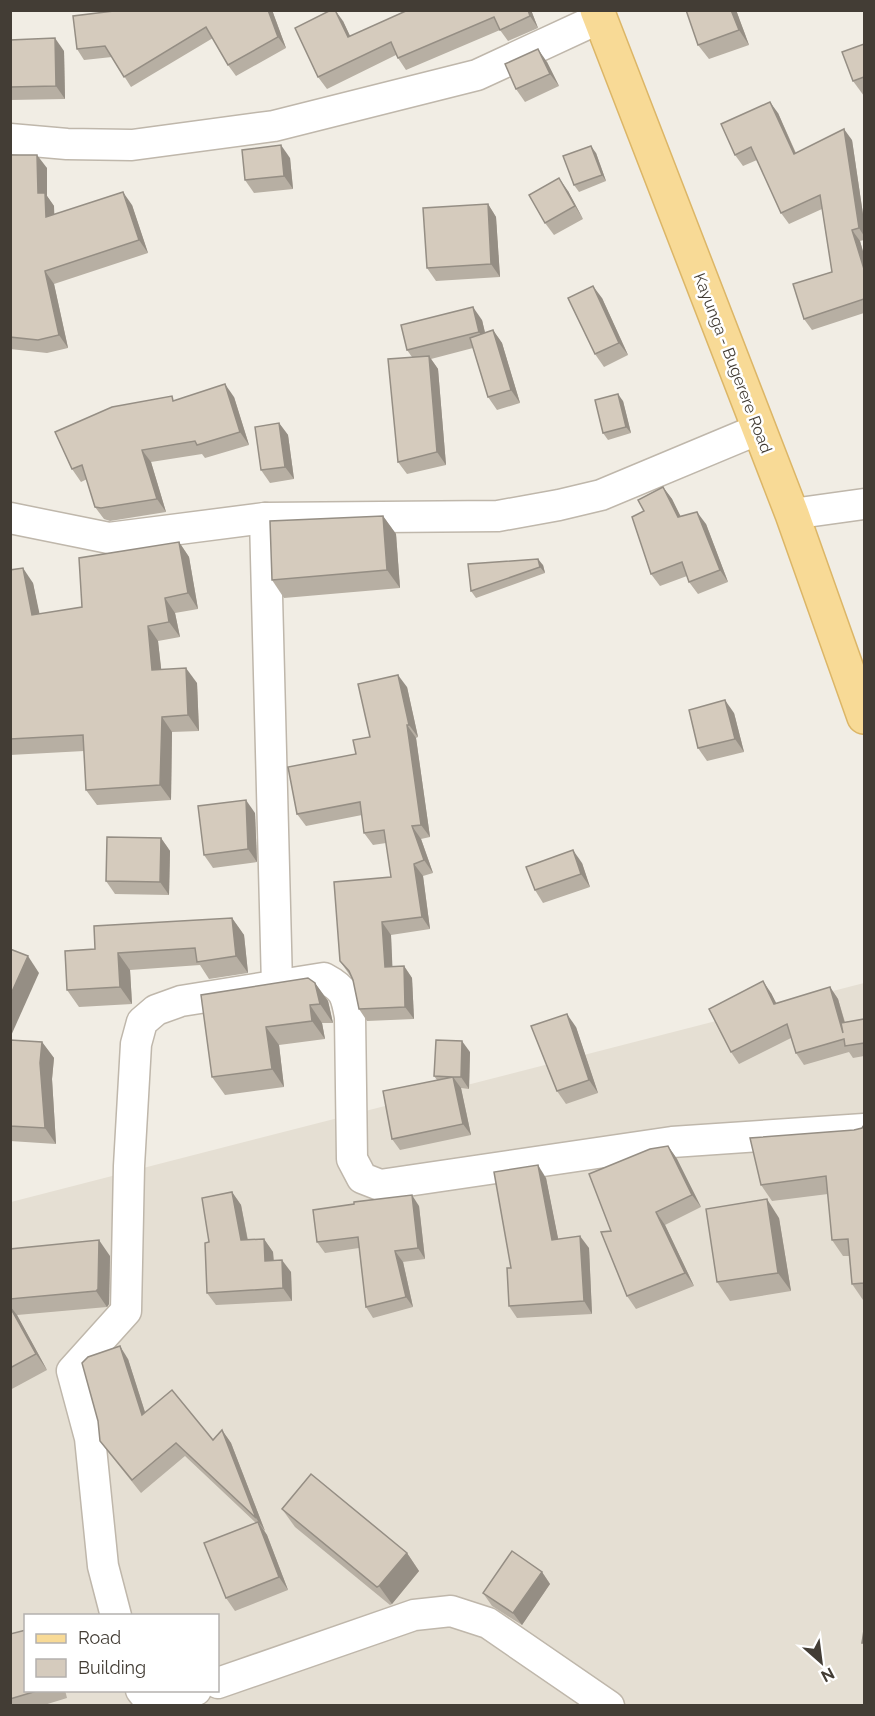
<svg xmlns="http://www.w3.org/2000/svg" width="875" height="1716" font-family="Raleway,sans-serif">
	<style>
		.residential { fill: #e5dfd3; fill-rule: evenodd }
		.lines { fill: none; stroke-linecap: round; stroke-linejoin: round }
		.street-casing { stroke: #bfb7ab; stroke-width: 33 }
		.primary-casing { stroke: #dcb667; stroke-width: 36 }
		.street { stroke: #fff; stroke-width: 30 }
		.primary { stroke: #f8da96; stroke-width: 33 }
		.wall { fill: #b7afa3 }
		.shaded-wall { fill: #958e84 }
		.building { fill: #d5cbbd; stroke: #958e84; stroke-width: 1.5 }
		.labels { text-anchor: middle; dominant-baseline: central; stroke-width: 5; stroke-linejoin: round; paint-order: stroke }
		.street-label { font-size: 16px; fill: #433d35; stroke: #fff }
	</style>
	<rect width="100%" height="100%" fill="#f1ede4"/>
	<path class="residential" d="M864,983V1705L11,1706V1202ZM26,1616H218V1690H26Z"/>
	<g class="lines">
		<defs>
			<g id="street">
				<polyline points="10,139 67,144 132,145 274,126 477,75 600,18"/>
				<polyline points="792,514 864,504"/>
				<polyline points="10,518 109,538 265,518 498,516 559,505 601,495 759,429"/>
				<polyline points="265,518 277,985"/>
				<path d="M116,1616L103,1566L90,1438L72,1371L126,1311L129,1166L136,1044L142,1022L156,1010L181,1001L324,978C345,989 346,995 350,1017L352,1159L362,1178L380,1185L672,1142L864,1129"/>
				<polyline points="218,1683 414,1615 451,1611 488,1623 609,1706"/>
				<polyline points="141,1690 148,1699 181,1696 196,1690"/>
			</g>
			<polyline id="primary" points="597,10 792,514 864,717"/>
		</defs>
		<use href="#street" class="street-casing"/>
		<use href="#primary" class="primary-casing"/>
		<use href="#street" class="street"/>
		<use href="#primary" class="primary"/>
	</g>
	<g class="wall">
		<polygon points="272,10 286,48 236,76 228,65 213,38 131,87 112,57 84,60 77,49"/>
		<polygon points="531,10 538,28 508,41 500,30 406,70 396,55 327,89 318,77 343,21 350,36"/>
		<polygon points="736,10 749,45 709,59 698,45"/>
		<polygon points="10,40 64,51 65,99 10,100"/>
		<polygon points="864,44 864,96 853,81"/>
		<polygon points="547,62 559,86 525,102 516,89"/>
		<polygon points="778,113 796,153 852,140 864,221 864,240 860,241 864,255 864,313 812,330 804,319 832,272 822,209 789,224 781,213 757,160 743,166 735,155"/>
		<polygon points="596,153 606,181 579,192 574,185"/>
		<polygon points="10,155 47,168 47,196 54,206 54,215 132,205 148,253 54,284 68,348 47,353 10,349"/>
		<polygon points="290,158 293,189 254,193 245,180"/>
		<polygon points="568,191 583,219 554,235 545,223"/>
		<polygon points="488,204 496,217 500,277 436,281 427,268"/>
		<polygon points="602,298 628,355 604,367 595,354"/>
		<polygon points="482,320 485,333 493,330 502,343 520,403 497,410 488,397 473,348 431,359 438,369 446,465 407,474 398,462 412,357 407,350"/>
		<polygon points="234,397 249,445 205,458 202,454 151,462 166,512 110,521 104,519 95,507 87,479 81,482 72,469 175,400"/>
		<polygon points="623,401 631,433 608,440 603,433"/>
		<polygon points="279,423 288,435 294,479 270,483 261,470"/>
		<polygon points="663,487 672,499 680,516 706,524 728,582 698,594 689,582 687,576 660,586 651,574 644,511"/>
		<polygon points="383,516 396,534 400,588 284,598 272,580"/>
		<polygon points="179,542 189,557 198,609 175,613 180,637 158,641 161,669 197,683 199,731 172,732 171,800 97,805 86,790 84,751 10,755 10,570 33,583 39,614 82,607"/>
		<polygon points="543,565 545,573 476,598 471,591"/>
		<polygon points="407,687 418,737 416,738 430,837 421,839 433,873 423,876 430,929 391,935 392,967 404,966 412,978 414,1019 367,1021 359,1009 353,980 340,961 391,877 386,843 373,845 364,833 362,815 306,826 297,814 356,754 370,737"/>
		<polygon points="734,713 744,752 707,761 698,748"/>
		<polygon points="255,813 257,862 213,868 204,855"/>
		<polygon points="161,838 170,851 169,895 115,894 106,881"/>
		<polygon points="582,863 590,887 543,903 535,890"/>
		<polygon points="232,918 244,935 248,973 209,979 200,965 130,970 132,1004 79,1007 67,990 95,949"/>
		<polygon points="315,983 328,1001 333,1023 322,1023 325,1039 279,1045 284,1087 225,1095 212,1077"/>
		<polygon points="830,987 838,999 845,1022 864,1019 864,1056 853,1058 849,1052 804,1065 796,1053 791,1038 739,1064 731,1052 771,993 776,1004"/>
		<polygon points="576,1027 598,1093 566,1104 557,1091"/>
		<polygon points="10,1040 42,1042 54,1058 52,1079 56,1144 10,1141"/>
		<polygon points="470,1052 469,1089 461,1088 471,1135 400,1150 392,1139 437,1080 434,1076"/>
		<polygon points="864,1125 864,1300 863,1300 852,1284 849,1256 843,1256 832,1240 828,1194 772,1201 761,1185 854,1130 862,1128"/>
		<polygon points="668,1146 677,1159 701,1207 665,1225 694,1286 636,1309 627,1296 611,1231"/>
		<polygon points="546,1178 558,1239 589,1248 592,1314 517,1318 509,1306 511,1268"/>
		<polygon points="232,1192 241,1205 248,1240 264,1239 273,1252 274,1260 291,1272 292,1301 216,1305 207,1293 209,1242"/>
		<polygon points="419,1206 425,1259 403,1262 413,1307 373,1318 366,1307 359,1248 325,1253 317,1242"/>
		<polygon points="779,1218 791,1291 730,1301 717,1282"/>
		<polygon points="10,1249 110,1256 109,1304 107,1307 17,1315 47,1370 10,1390"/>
		<polygon points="128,1359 145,1412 213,1440 222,1430 231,1443 265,1531 262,1527 267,1535 288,1590 235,1611 226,1598 256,1523 185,1456 141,1493 109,1453 100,1441 98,1421"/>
		<polygon points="282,1509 407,1553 419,1571 392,1604 390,1605 295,1527"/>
		<polygon points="542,1572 550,1584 522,1625 492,1606 483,1593"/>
		<polygon points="10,1634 26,1690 65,1690 67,1698 41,1706 10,1706"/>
	</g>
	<g class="shaded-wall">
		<polygon points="268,10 272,10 286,48 278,37"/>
		<polygon points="335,10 343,21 356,49 348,37"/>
		<polygon points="528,10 531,10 538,28 530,16"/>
		<polygon points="731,10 736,10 749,45 739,30"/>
		<polygon points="55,38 64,51 65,99 56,86"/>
		<polygon points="538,49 547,62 559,86 550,74"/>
		<polygon points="770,102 778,113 801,166 794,154"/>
		<polygon points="844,129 852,140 864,221 864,236 859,228"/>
		<polygon points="281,145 290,158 293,189 284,176"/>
		<polygon points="591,146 596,153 606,181 602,175"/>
		<polygon points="37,155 47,168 47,196 54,206 55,231 46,217 38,193"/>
		<polygon points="559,178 568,191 583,219 575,206"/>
		<polygon points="123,192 132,205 148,253 139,240"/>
		<polygon points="488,204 496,217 500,277 491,264"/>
		<polygon points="852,230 860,241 864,255 864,269"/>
		<polygon points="45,271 54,284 68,348 59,335"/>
		<polygon points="593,286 602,298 628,355 619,343"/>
		<polygon points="473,307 482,320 488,345 479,332"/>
		<polygon points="493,330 502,343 520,403 511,390"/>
		<polygon points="429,356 438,369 446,465 437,452"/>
		<polygon points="225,384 234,397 249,445 240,432"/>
		<polygon points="618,394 623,401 631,433 626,427"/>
		<polygon points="279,423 288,435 294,479 285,467"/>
		<polygon points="142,450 151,462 166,512 157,499"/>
		<polygon points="663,487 672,499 687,529 678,517"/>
		<polygon points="697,512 706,524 728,582 720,570"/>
		<polygon points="383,516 396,534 400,588 387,570"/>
		<polygon points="179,542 189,557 198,609 188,593"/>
		<polygon points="538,559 543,565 545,573 540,567"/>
		<polygon points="23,568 33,583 43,630 32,615"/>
		<polygon points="165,598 175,613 180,637 169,622"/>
		<polygon points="148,626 158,641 163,685 152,670"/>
		<polygon points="186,668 197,683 199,731 188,715"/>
		<polygon points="398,675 407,687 418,737 409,725"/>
		<polygon points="725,700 734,713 744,752 735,739"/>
		<polygon points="162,717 172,732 171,800 160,785"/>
		<polygon points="407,725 416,738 430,837 421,825"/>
		<polygon points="246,800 255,813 257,862 248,849"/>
		<polygon points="412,826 421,839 433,873 424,860"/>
		<polygon points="161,838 170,851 169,895 160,882"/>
		<polygon points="573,850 582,863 590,887 581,874"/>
		<polygon points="414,864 423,876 430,929 422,917"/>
		<polygon points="232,918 244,935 248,973 236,956"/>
		<polygon points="382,922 391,935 393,979 385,967"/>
		<polygon points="118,953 130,970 132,1004 120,987"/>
		<polygon points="28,956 39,973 10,1038 10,996"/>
		<polygon points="404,966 412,978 414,1019 405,1007"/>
		<polygon points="763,981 771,993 783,1016 774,1004"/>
		<polygon points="315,983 328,1001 333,1023 320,1004"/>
		<polygon points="830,987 838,999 851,1045 843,1033"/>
		<polygon points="310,1005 322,1023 325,1039 312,1021"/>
		<polygon points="567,1014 576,1027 598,1093 589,1080"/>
		<polygon points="266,1027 279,1045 284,1087 272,1069"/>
		<polygon points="462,1041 470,1052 469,1089 461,1077"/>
		<polygon points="42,1042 54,1058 52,1079 56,1144 45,1128 40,1063"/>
		<polygon points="453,1077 461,1088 471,1135 463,1124"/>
		<polygon points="668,1146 677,1159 701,1207 692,1195"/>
		<polygon points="538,1165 546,1178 561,1253 552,1240"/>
		<polygon points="232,1192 241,1205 250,1253 241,1240"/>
		<polygon points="412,1195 419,1206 425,1259 418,1248"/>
		<polygon points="767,1199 779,1218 791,1291 778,1273"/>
		<polygon points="656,1212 665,1225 694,1286 685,1273"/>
		<polygon points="580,1236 589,1248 592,1314 584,1301"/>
		<polygon points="264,1239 273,1252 274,1273 265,1261"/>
		<polygon points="99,1240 110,1256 109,1304 107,1307 96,1291"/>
		<polygon points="395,1251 403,1262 413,1307 406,1297"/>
		<polygon points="282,1260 291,1272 292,1301 283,1288"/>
		<polygon points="10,1306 17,1315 47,1370 36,1354 10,1307"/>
		<polygon points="120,1346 128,1359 150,1428 142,1415"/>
		<polygon points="222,1430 231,1443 265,1531 256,1518"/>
		<polygon points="258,1522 267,1535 288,1590 279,1577"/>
		<polygon points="407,1553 419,1571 392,1604 379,1586"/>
		<polygon points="542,1572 550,1584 522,1625 513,1613"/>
	</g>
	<g class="building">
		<polygon points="122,10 268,10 278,37 228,65 206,27 124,77 105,46 77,49 73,16"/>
		<polygon points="331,10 335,10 348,37 408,10 528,10 530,16 500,30 494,17 398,58 391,42 318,77 295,28"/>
		<polygon points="686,10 731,10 739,30 698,45"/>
		<polygon points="55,38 56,86 10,87 10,40"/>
		<polygon points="864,44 864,77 853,81 842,52"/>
		<polygon points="538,49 550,74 516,89 505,64"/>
		<polygon points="770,102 794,154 844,129 859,228 852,230 864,269 864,299 804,319 793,284 832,272 820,195 781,213 751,147 735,155 721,124"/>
		<polygon points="281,145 284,176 245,180 242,150"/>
		<polygon points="591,146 602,175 574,185 563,156"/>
		<polygon points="10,155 37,155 38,193 45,193 46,217 123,192 139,240 45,271 59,335 38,340 10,337"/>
		<polygon points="559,178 575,206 545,223 529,195"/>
		<polygon points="488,204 491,264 427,268 423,208"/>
		<polygon points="593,286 619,343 595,354 568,298"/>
		<polygon points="473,307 479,332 407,350 401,325"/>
		<polygon points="493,330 511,390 488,397 470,338"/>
		<polygon points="429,356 437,452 398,462 388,359"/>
		<polygon points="225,384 240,432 197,445 195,441 142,450 157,499 101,508 95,507 82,465 72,469 55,432 112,407 172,396 173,401"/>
		<polygon points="618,394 626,427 603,433 595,400"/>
		<polygon points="279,423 285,467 261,470 255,427"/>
		<polygon points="663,487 678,517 697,512 720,570 689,582 682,562 651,574 632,517 644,511 638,500"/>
		<polygon points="383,516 387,570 272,580 270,521"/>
		<polygon points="179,542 188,593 165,598 169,622 148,626 152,670 186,668 188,715 162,717 160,785 86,790 83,735 10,739 10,570 23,568 32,615 82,607 79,558"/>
		<polygon points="538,559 540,567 471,591 468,564"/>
		<polygon points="398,675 409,725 407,725 421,825 412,826 424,860 414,864 422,917 382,922 385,967 404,966 405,1007 359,1009 353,980 349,971 340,961 334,882 391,877 384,830 364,833 360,802 297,814 288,767 356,754 353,740 370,737 358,684"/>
		<polygon points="725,700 735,739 698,748 689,710"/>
		<polygon points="246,800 248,849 204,855 198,806"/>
		<polygon points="107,837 161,838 160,882 106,881"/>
		<polygon points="573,850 581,874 535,890 526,867"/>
		<polygon points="232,918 236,956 197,962 195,948 118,953 120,987 67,990 65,951 95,949 94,926"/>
		<polygon points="10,949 28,956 10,996"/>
		<polygon points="308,978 315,983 320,1004 310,1005 312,1021 266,1027 272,1069 212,1077 201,995"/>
		<polygon points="763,981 774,1004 830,987 843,1033 841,1023 864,1019 864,1043 845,1046 844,1039 796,1053 787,1024 731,1052 709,1009"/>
		<polygon points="567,1014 589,1080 557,1091 531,1026"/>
		<polygon points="10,1040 42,1042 40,1063 45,1128 10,1126"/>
		<polygon points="436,1040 462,1041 461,1077 453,1077 463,1124 392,1139 383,1091 453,1077 434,1076"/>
		<polygon points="864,1125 864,1283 852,1284 848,1239 832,1240 826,1176 761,1185 750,1138 854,1130 862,1128"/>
		<polygon points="668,1146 692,1195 656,1212 685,1273 627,1296 601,1232 611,1231 589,1174 650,1149"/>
		<polygon points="538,1165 552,1240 580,1236 584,1301 509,1306 507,1268 511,1268 494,1172"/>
		<polygon points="232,1192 241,1240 264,1239 265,1261 282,1260 283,1288 207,1293 205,1243 209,1242 202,1198"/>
		<polygon points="412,1195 418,1248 395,1251 406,1297 366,1307 358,1237 317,1242 313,1210 354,1204 354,1202"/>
		<polygon points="767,1199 778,1273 717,1282 706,1209"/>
		<polygon points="99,1240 98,1289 96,1291 10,1299 10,1249"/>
		<polygon points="10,1307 36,1354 10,1368"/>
		<polygon points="120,1346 142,1415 172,1390 213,1440 222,1430 256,1518 176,1443 132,1480 100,1441 98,1421 82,1363 88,1357"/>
		<polygon points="311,1474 407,1553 379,1586 377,1587 282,1509"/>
		<polygon points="258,1522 279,1577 226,1598 204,1543"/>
		<polygon points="512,1551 542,1572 513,1613 483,1593"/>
		<polygon points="26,1630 26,1690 40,1690 10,1699 10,1634"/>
		<polygon points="864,1630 864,1643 862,1643"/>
	</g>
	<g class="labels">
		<g class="street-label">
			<text transform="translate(733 363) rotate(69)">Kayunga - Bugerere Road</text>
		</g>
	</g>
	<rect width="875" height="1716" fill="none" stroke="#433d35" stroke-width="24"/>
	<rect x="24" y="1614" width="195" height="78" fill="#ffffff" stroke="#b4b1ae" stroke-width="1.5"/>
	<rect x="36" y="1634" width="30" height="9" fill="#f8da96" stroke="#b4b1ae" stroke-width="1.5"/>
	<text x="78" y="1644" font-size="18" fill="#433d35">Road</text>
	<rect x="36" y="1659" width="30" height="18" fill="#d5cbbd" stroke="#b4b1ae" stroke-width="1.5"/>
	<text x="78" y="1674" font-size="18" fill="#433d35">Building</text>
	<g transform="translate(821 1662) rotate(152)" stroke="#ffffff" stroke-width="4.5" paint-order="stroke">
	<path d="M0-4.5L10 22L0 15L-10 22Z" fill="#433d35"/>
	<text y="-9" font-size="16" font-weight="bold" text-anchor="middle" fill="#433d35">N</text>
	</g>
</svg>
